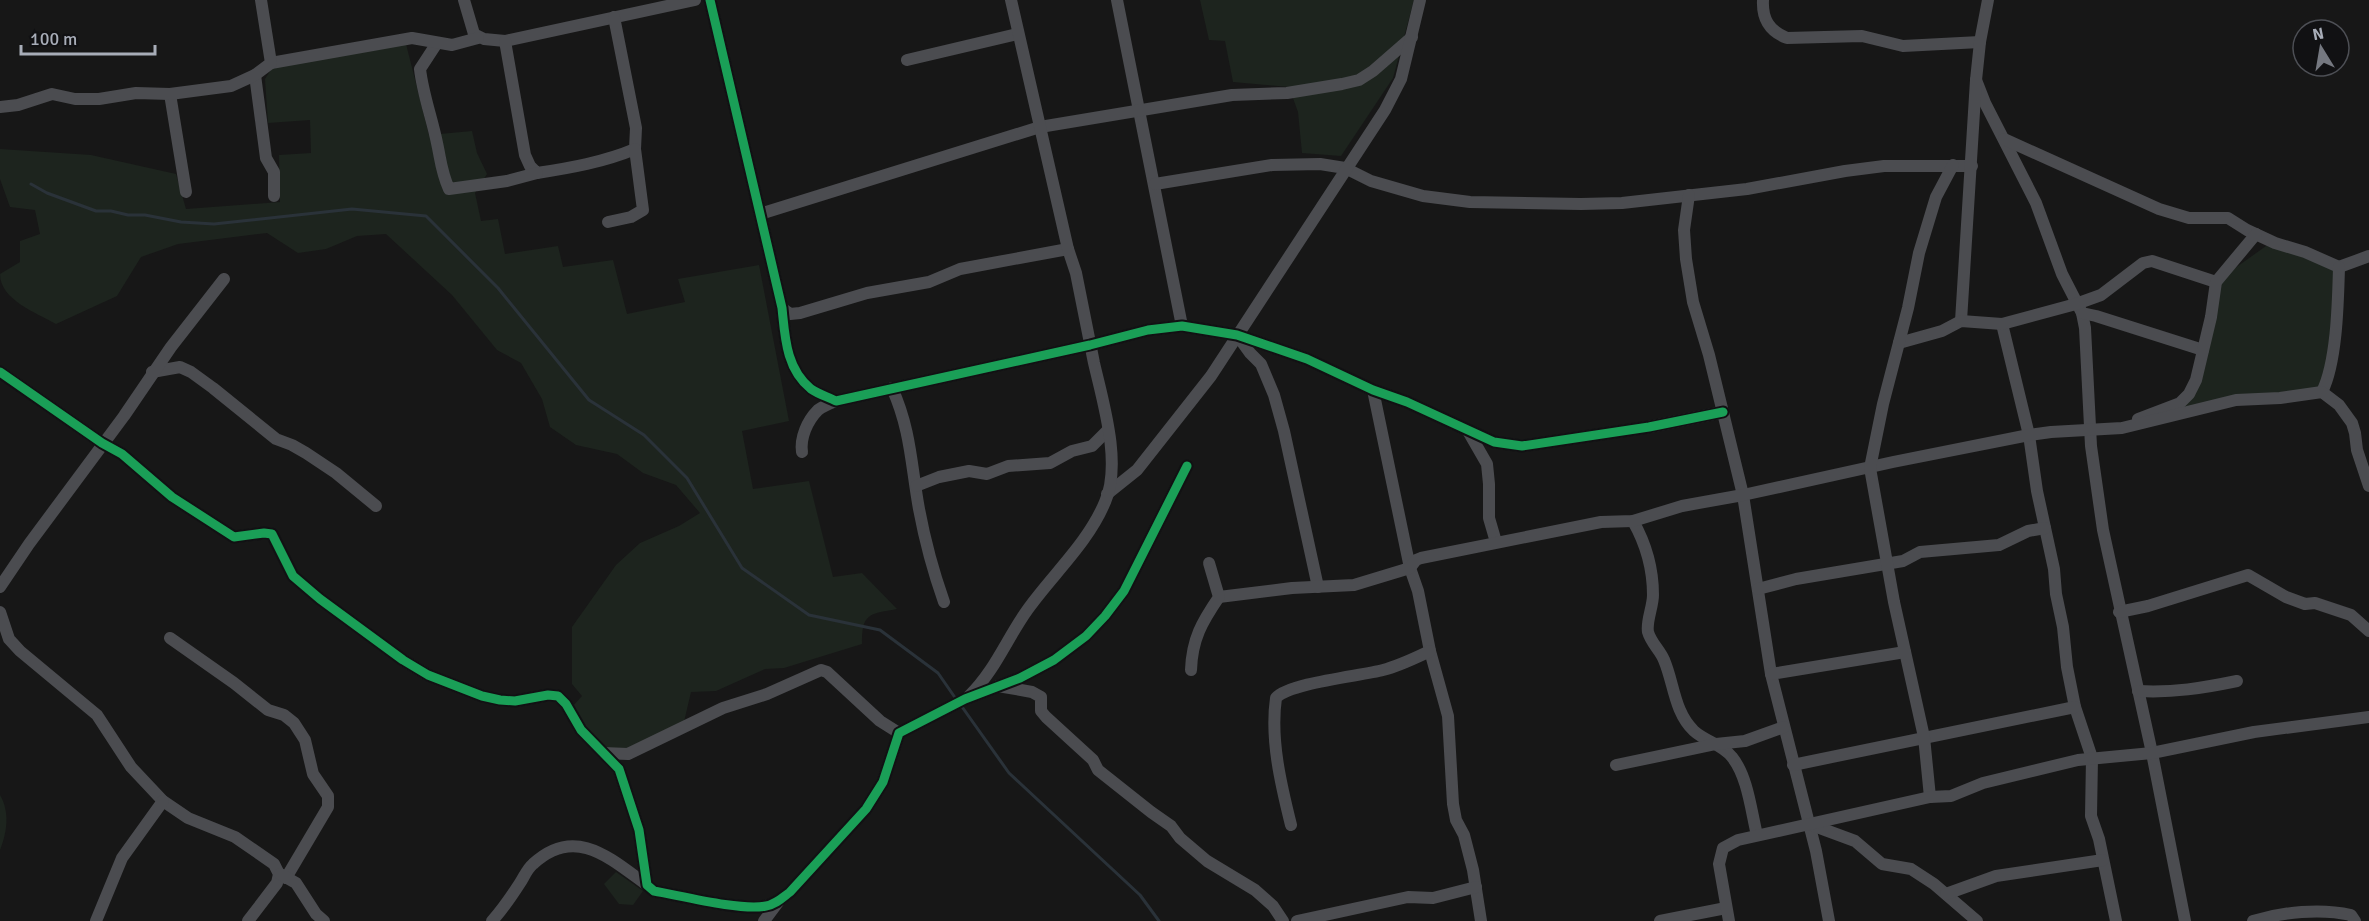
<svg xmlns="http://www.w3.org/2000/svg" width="2369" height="921" font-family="Signika,sans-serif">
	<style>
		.green { fill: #1d241e }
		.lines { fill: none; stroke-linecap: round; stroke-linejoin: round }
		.stream { stroke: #2a3239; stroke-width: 3 }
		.minor { stroke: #4b4c50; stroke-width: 12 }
		.cycleway-casing { stroke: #111113; stroke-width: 13 }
		.cycleway { stroke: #1a9f57; stroke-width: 9 }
	</style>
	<rect width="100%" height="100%" fill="#171717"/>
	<g class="green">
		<polygon points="1200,0 1414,0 1393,78 1341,156 1302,153 1298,112 1289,87 1233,82 1225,41 1209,40"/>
		<path d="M405,40L429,135L472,131L477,153L487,174L475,193L481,221L498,219L505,254L558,246L563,267L613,260L627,314L685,302L678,279L759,265L789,421L742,431L753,489L809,481L833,577L862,573L897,609C868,614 862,614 862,644L784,668L765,669L716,691L691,692L683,726L625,755L608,753L579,721L573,706L582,696L572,684V627L616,565L640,543L679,526L700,513L676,485L643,473L617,454L576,445L550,427L542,399L521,363L497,350L452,295L386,234L357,236L326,249L298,253L267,233L178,244L141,257L117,296L56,324C37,313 0,300 0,274L20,262V241L40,234L35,210L10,207L0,179V149L91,155L176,174L186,209L280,202L279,155L311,153L310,120L268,123L265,79L274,65Z"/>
		<polygon points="2266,246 2277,247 2336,270 2326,374 2319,389 2180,408 2196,394 2208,346 2218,288 2231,271"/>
		<path d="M0,795C10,812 7,832 0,850Z"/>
		<polygon points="616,872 643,891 633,905 619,904 604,884"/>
	</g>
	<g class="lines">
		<g class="stream">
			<polyline points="31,184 47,193 96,211 111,211 128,215 145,215 181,222 214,224 352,209 426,216 498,288 589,400 644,435 687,478 742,568 809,615 880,630 938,673 956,699"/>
			<polyline points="960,704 1009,773 1140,895 1159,921"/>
		</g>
		<g class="minor">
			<polyline points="464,0 474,34 484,39 505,41 695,0"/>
			<path d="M710,0L782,308C785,337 786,369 811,389C818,394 828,397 836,401L1090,345L1148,330L1182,326L1237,335L1307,359L1373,390L1407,402L1494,442L1522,446L1649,427L1723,412"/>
			<polyline points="1117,0 1182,326"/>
			<path d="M1763,0C1762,19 1769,31 1787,38L1862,36L1903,46L1980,42"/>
			<path d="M505,41L525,155L530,166L537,173C570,168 604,162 635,149L636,128L614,17"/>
			<path d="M437,43L420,69C423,95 432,118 437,143C441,161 441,171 449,189L507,181L537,173"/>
			<polyline points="907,60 1017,34"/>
			<polyline points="271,63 412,38 452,45 478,38"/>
			<polyline points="255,75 266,158 274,172 274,196"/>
			<polyline points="1976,80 1985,103 2036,203 2062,274 2082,313 2085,328 2091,446 2103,530 2152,753 2185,921"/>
			<polyline points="170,94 186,192"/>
			<polyline points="0,107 18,105 52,94 75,99 99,99 136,93 170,94 231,86 255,75 271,63 261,0"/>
			<polyline points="2004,139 2159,209 2189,218 2228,218 2247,230 2275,243 2305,252 2339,267 2369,256"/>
			<polyline points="1155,184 1272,165 1320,164 1345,168 1371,181 1423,196 1470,202 1581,204 1622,203 1747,189 1845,171 1884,166 1972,166"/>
			<polyline points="1689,195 1684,230 1686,259 1693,302 1709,355 1743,495 1771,674 1816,851 1829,921"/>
			<polyline points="760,214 1040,127 1232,95 1287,93 1342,84 1359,80 1373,71 1412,37"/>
			<polyline points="608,222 631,217 643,210 635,149"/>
			<polyline points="782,308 790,314 800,313 867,293 929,282 960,269 1068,249"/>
			<polyline points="2082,313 2096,316 2203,350"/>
			<polyline points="1961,321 1976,80 1980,42 1988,0"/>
			<polyline points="2002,324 2029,435 2037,491 2054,569 2056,594 2063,627 2067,667 2075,707 2092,758 2091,816 2099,839 2116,921"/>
			<polyline points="1237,335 1250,353 1261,364 1274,395 1284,431 1318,587"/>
			<polyline points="1899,343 1942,331 1961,321 2002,324 2076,304 2101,295 2143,263 2152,261 2216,282"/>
			<path d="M0,372L102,443L122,454L172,497L234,537L264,533L272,534L293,576L320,599L403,660L428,675L482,696L500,700L515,701L548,695L558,696L566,704L581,730L619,769L639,830L647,885L654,891C682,896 741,911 766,906C776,904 782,898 790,892L866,809L883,782L899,733L965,699L1020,678L1054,660L1086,636L1105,616L1124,591L1187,466"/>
			<polyline points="152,372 180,367 191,372 213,388 276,439 292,445 306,453 336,473 376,506"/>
			<path d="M892,388C911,430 911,465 919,509C925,541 933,571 944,602"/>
			<polyline points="1373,390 1410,568 1418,591 1430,651 1448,716 1453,804 1456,820 1464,835 1473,870 1481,921"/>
			<path d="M2322,392C2337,362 2338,302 2339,267"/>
			<polyline points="2138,419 2180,403 2189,394 2196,380 2211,317 2216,282 2256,234"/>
			<polyline points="1468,431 1487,464 1489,484 1489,518 1496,542"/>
			<path d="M802,452C800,438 807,421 818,410C823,406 831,403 836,401"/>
			<polyline points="916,486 939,477 969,471 987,474 1008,466 1050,463 1072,451 1092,446 1108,430"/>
			<polyline points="1107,494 1137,470 1211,376 1385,110 1401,79 1420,0"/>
			<path d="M1633,521C1646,544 1653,569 1653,595C1653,607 1646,621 1648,632C1651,643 1660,650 1664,660C1674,683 1674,712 1694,731C1705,741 1723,745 1732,757C1748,777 1751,811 1757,835"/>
			<polyline points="0,587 29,544 124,416 171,347 224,279"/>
			<polyline points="1758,589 1796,579 1903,561 1920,552 1999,545 2028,531 2045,528"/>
			<polyline points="1219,597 1292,588 1354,585 1410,568 1416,560 1421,558 1601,522 1633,521 1682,506 1743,495 1893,462 2029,435 2051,432 2122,428 2236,400 2280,398 2322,392 2339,405 2352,423 2355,433 2357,450 2369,486"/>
			<polyline points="0,612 9,639 20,651 97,715 131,767 163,801 188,818 235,837 274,864 279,874 277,883 248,921"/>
			<polyline points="2119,612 2148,606 2248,575 2286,597 2305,604 2315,603 2351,615 2369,631"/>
			<polyline points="170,638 234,683 268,710 284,715 294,723 305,740 313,774 328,796 328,807 286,878"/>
			<path d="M1191,670C1192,639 1202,622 1219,597L1209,563"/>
			<polyline points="1771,674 1905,652"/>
			<polyline points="998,686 1032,692 1041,697 1041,711 1046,717 1093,760 1098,770 1151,812 1171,826 1180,838 1207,861 1255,890 1273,906 1283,921"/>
			<path d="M2138,691C2173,693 2203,688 2237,681"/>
			<path d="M969,696C995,671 1007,638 1028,609C1053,574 1088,543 1105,502C1122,464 1103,402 1094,363C1088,333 1082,303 1076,273L1068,249L1011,0"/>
			<polyline points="603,753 628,754 723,708 767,694 821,670 827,672 880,721 899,733"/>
			<polyline points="1616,765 1716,744 1745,741 1784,727"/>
			<polyline points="1793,765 2075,707"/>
			<polyline points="1930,797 1924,737 1894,602 1870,468 1883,404 1908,308 1919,253 1936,197 1953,165"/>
			<polyline points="1809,824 1855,841 1882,864 1911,869 1934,884 1977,921"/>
			<path d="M1291,825C1281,785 1270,739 1276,698C1289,683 1360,676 1383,670C1399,666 1415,658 1430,651"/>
			<polyline points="280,874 296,883 316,914 324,921"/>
			<polyline points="1946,894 1996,876 2103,860"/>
			<polyline points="96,921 122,858 163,801"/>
			<path d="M492,921C503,909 511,897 520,883C524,877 527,869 533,864C575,825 610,858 647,885"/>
			<polyline points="764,921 779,901"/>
			<polyline points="1297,921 1408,897 1433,898 1476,887"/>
			<polyline points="1660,921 1726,908"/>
			<polyline points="1729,921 1719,864 1723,848 1738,840 1930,797 1951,796 1983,783 2078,760 2152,753 2254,732 2369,717"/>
			<path d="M2253,921C2283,912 2320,908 2351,915L2355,921"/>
		</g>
		<defs>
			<g id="cycleway">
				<path d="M710,0L782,308C785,337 786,369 811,389C818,394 828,397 836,401L1090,345L1148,330L1182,326L1237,335L1307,359L1373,390L1407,402L1494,442L1522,446L1649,427L1723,412"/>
				<path d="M0,372L102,443L122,454L172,497L234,537L264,533L272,534L293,576L320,599L403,660L428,675L482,696L500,700L515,701L548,695L558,696L566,704L581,730L619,769L639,830L647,885L654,891C682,896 741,911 766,906C776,904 782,898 790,892L866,809L883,782L899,733L965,699L1020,678L1054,660L1086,636L1105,616L1124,591L1187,466"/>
			</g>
		</defs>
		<use href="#cycleway" class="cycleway-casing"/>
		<use href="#cycleway" class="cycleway"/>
	</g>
	<g transform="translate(2321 48) rotate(349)"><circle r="28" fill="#111113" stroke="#4d4f55" stroke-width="1.5"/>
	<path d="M0-4.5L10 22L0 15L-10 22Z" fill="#757880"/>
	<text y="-9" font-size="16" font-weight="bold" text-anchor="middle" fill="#a8adb8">N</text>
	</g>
	<path d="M21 45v9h134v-9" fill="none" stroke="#a8adb8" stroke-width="3"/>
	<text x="30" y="45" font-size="18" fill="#a8adb8" stroke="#111113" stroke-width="4.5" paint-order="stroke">100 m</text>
</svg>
